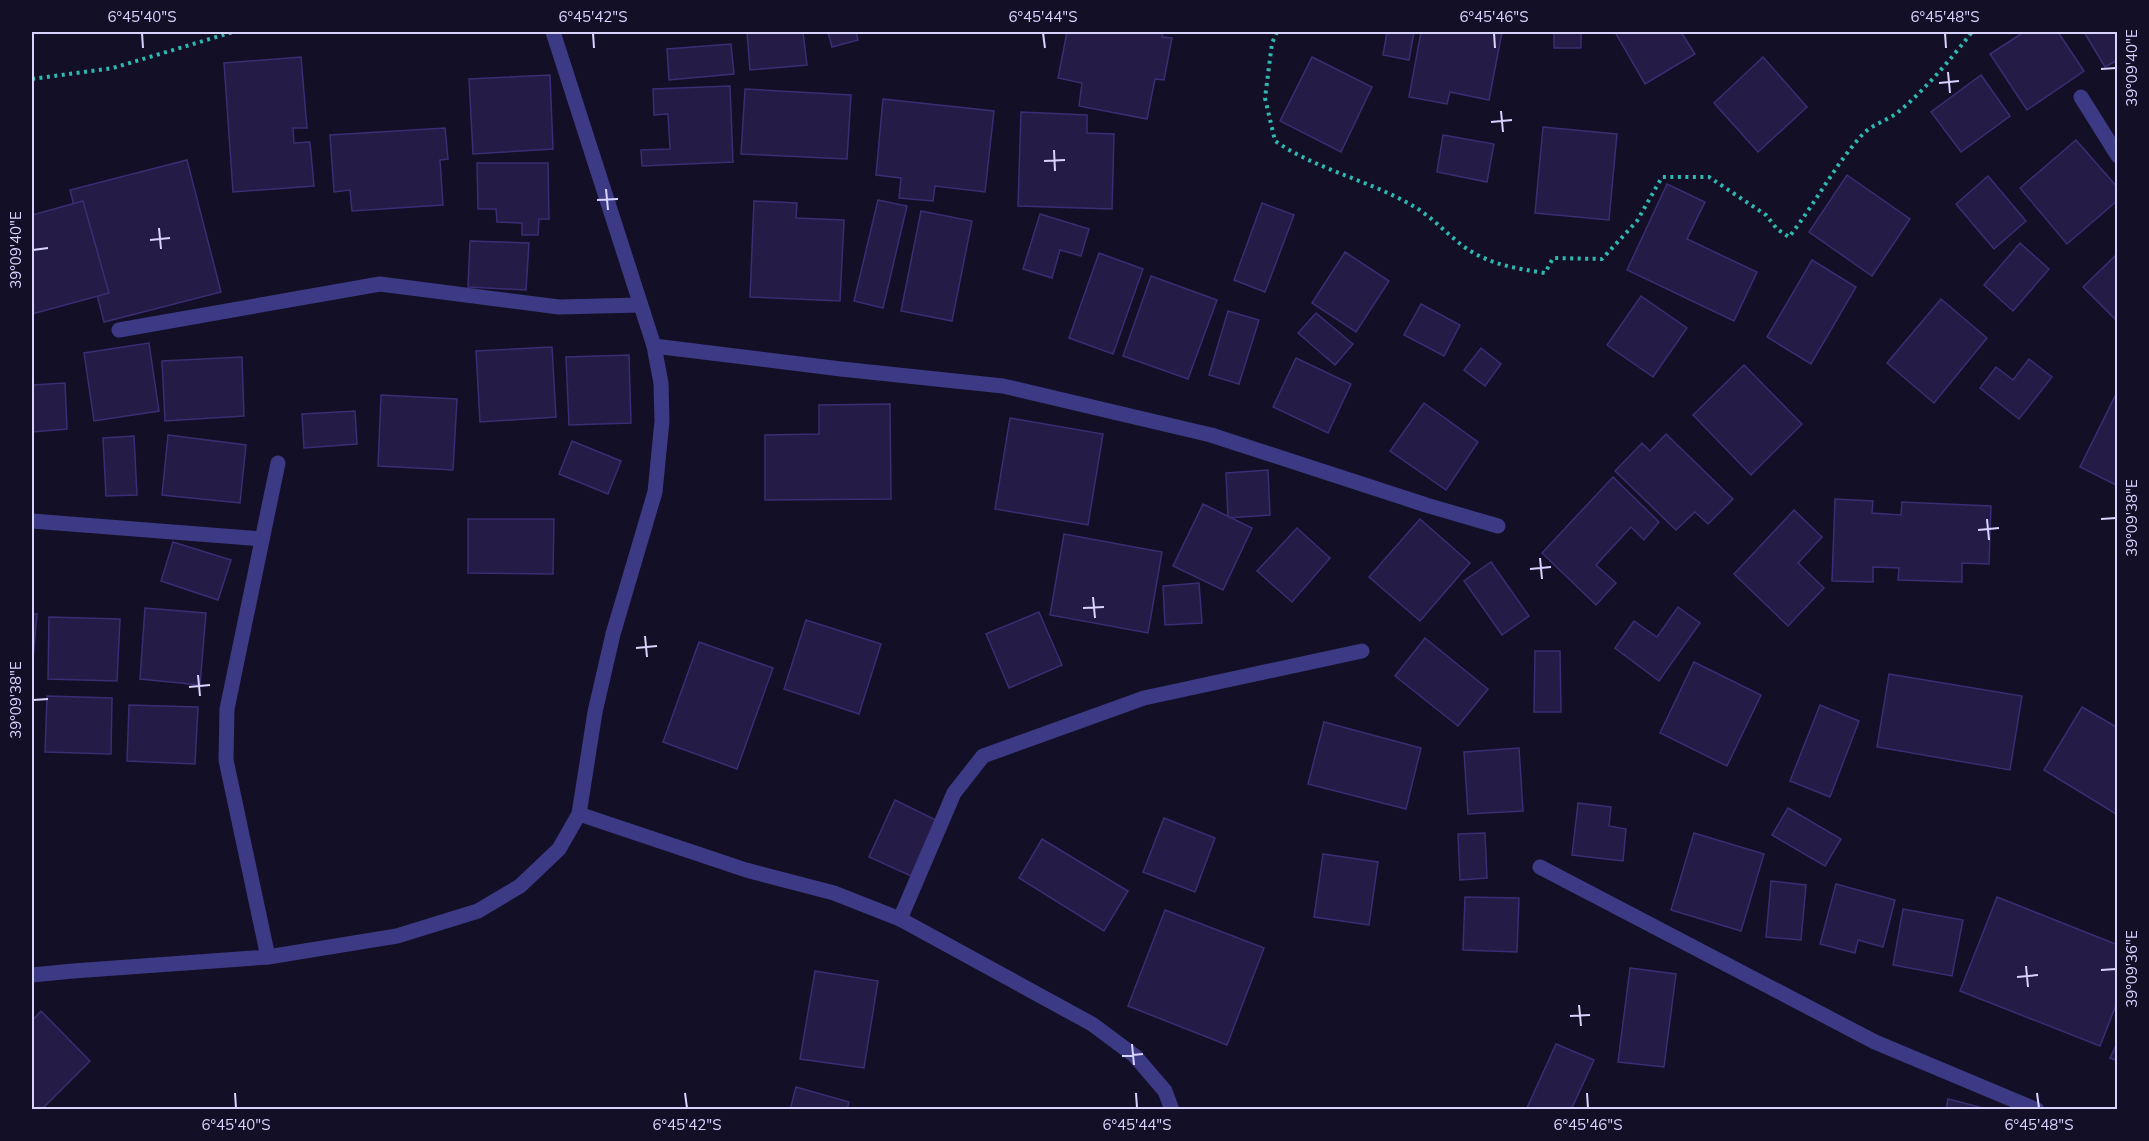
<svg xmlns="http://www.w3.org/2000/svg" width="2149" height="1141" font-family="Mulish,sans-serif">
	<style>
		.building { fill: #241b47; stroke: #3b2d73; stroke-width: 1.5 }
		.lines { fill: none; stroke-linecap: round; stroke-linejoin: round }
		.path { stroke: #2fb8b0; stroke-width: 4; stroke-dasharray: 3 4.5; stroke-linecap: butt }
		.minor { stroke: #3d3a85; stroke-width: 15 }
		.ticks { fill: none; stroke: #d9d4ff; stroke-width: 2 }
		.neatline { fill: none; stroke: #d9d4ff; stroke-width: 2 }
		.ticks-label { font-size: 15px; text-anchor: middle; fill: #d9d4ff }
	</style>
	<rect width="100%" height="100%" fill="#130f26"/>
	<g class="building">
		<polygon points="747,32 803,32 807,65 750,70"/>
		<polygon points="828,32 856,32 858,40 832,47"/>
		<polygon points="1067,32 1163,32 1162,37 1172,38 1164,80 1155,79 1147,119 1079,106 1082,83 1058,78"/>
		<polygon points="1387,32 1414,32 1409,60 1383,55"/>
		<polygon points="1421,32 1502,32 1489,100 1450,92 1447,104 1409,97"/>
		<rect x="1554" y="32" width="27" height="16"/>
		<polygon points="1615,32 1681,32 1695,54 1645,84"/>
		<polygon points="2024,32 2058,32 2084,71 2027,110 1990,54"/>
		<polygon points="2084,32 2118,32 2118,60 2105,67"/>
		<polygon points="731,44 734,74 669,80 667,49"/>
		<polygon points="301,57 307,128 293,128 294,143 310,142 314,186 233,192 224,63"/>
		<polygon points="1312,57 1372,87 1341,152 1280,121"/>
		<polygon points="1763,57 1807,107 1758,152 1714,103"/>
		<polygon points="550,75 553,149 473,154 469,79"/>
		<polygon points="1981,75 2010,116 1961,152 1931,112"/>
		<polygon points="730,86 733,162 642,166 641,150 670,149 668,114 654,115 653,89"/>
		<polygon points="745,89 851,95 847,159 741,154"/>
		<polygon points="883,99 994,111 985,192 935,186 933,201 899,198 901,178 876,175"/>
		<polygon points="1021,112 1087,115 1087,133 1114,134 1112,209 1018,206"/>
		<polygon points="1543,127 1617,134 1609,220 1535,213"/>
		<polygon points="445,128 448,159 440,160 443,205 352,211 350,190 334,192 330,135"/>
		<polygon points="1443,135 1494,144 1487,182 1437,172"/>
		<polygon points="2076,140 2118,188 2118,200 2067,244 2020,188"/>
		<polygon points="187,160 221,292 104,322 70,190"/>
		<polygon points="477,163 548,163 549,219 539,219 538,235 522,235 522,223 497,222 496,209 478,209"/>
		<polygon points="1847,175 1910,219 1872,276 1809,232"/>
		<polygon points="1988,176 2026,221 1994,249 1956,204"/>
		<polygon points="1667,184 1705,202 1687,239 1757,272 1734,321 1627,270"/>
		<polygon points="878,200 907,206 883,308 854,301"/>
		<polygon points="83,201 109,293 32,314 32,215"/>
		<polygon points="754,201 797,203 796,218 844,220 840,301 750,297"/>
		<polygon points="1262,203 1294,215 1265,292 1234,280"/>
		<polygon points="921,211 972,221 952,321 901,311"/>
		<polygon points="1040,214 1089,229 1081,256 1060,250 1052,278 1023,269"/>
		<polygon points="470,241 529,243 526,290 468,287"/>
		<polygon points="2020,243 2049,269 2013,311 1984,285"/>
		<polygon points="1345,252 1389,281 1356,332 1312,303"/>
		<polygon points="1099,253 1143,269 1113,354 1069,338"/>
		<polygon points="2118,253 2118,322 2083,287"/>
		<polygon points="1812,260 1856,287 1811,364 1767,337"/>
		<polygon points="1151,276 1217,300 1188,379 1123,356"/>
		<polygon points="1641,296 1687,328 1653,377 1607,345"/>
		<polygon points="1941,299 1987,338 1934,403 1887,363"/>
		<polygon points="1421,304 1460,325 1444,356 1404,335"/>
		<polygon points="1228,311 1259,320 1239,384 1209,375"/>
		<polygon points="1316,313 1353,344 1335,365 1298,333"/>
		<polygon points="149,343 159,411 94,421 84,353"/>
		<polygon points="552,347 556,417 480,422 476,351"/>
		<polygon points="1481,348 1501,364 1485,386 1464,370"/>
		<polygon points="629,355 631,423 569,425 566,357"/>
		<polygon points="242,357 244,416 165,421 162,361"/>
		<polygon points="1296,358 1351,384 1328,433 1273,407"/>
		<polygon points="2029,359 2052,377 2019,419 1980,388 1996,367 2013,380"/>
		<polygon points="1744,365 1802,424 1751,475 1693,415"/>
		<polygon points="65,383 67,429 32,432 32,385"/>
		<polygon points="2118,390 2118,486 2080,467"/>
		<polygon points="381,395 457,399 453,470 378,466"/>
		<polygon points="1424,403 1478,442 1446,490 1390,451"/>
		<polygon points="890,404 891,499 765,500 765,435 819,434 819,405"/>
		<polygon points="355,411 357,444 304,448 302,414"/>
		<polygon points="1010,418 1103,434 1088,525 995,509"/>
		<polygon points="1666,434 1733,499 1708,524 1695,512 1676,530 1615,471 1642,443 1650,451"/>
		<polygon points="168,435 246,445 240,503 162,495"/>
		<polygon points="134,436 137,495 106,496 103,438"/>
		<polygon points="572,441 621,461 608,494 559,474"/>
		<polygon points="1268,470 1270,515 1228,518 1226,473"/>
		<polygon points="1613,477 1659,522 1644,540 1631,527 1596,565 1616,583 1596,605 1542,553"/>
		<polygon points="1835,499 1873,501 1872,513 1901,515 1902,502 1991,506 1989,564 1962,563 1962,582 1898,580 1899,568 1873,567 1873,582 1832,581"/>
		<polygon points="1203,504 1252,528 1223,590 1173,566"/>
		<polygon points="1794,510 1822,537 1798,563 1824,588 1788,626 1734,574"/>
		<polygon points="468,519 554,519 553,574 468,573"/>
		<polygon points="1420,519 1470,563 1420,621 1369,577"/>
		<polygon points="1297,528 1330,558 1292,602 1257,571"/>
		<polygon points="1064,534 1162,552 1148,633 1050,615"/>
		<polygon points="173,542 231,560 218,600 161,581"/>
		<polygon points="1491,562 1529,616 1502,635 1464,581"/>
		<polygon points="1199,583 1202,623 1165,625 1163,586"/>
		<polygon points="1678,607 1700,623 1659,681 1615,648 1634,621 1657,637"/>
		<polygon points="145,608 206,613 200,685 140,679"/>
		<polygon points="1039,612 1062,665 1009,688 986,634"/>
		<polygon points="32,614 37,614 32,671"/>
		<polygon points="49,617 120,619 117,681 48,679"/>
		<polygon points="806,620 881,644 859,714 784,689"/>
		<polygon points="1425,638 1488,689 1458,726 1395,676"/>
		<polygon points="699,642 773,668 737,769 663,742"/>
		<polygon points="1535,651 1560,651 1561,712 1534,712"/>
		<polygon points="1694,662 1761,695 1727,766 1660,733"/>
		<polygon points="1889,674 2022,696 2010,770 1877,747"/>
		<polygon points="47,696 112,698 111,754 45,752"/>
		<polygon points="129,705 198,707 195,764 127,761"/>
		<polygon points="1820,705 1859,721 1830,797 1790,781"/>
		<polygon points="2082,707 2118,728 2118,811 2116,814 2044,770"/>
		<polygon points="1324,722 1421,748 1406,809 1308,784"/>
		<polygon points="1519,748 1523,811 1468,814 1464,752"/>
		<polygon points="895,800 936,820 911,876 869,857"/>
		<polygon points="1578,803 1611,807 1609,826 1626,829 1623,861 1572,855"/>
		<polygon points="1788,808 1841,839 1825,866 1772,835"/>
		<polygon points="1164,818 1215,838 1195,892 1143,872"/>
		<polygon points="1485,833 1487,878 1460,880 1458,834"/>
		<polygon points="1694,833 1764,854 1741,931 1671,910"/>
		<polygon points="1042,839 1128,891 1104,931 1019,878"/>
		<polygon points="1323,854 1378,862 1369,925 1314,917"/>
		<polygon points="1771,881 1806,885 1801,940 1766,937"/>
		<polygon points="1836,884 1895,900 1883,947 1858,940 1855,953 1820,944"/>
		<polygon points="1465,897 1519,898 1517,952 1463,950"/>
		<polygon points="1997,897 2118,945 2118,1000 2100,1046 1960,991"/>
		<polygon points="1903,909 1963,920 1952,976 1893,965"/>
		<polygon points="1165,910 1264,948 1227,1045 1128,1006"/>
		<polygon points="1630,968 1676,974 1664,1067 1618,1062"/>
		<polygon points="815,971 878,981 864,1068 800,1059"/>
		<polygon points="41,1011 90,1061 41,1110 32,1110 32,1021"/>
		<polygon points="2118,1041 2118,1061 2110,1058"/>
		<polygon points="1556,1044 1594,1060 1571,1110 1526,1110"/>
		<polygon points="796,1087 849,1102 847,1110 790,1110"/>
		<polygon points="1948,1099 1991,1110 1946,1110"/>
	</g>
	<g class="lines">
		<g class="path">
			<path d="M1277,32L1272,43L1265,98L1275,141C1317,170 1369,180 1413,206C1431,216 1446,233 1463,246C1490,265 1514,268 1545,273L1553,258L1602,259L1637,221L1662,177H1709L1766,215L1777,229L1789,237C1815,204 1834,166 1862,135C1871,125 1886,121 1897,113C1924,91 1951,59 1972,32"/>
			<polyline points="32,79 113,68 233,32"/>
		</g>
		<g class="minor">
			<polyline points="2081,97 2118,156"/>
			<polyline points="119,330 380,284 559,307 640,305"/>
			<polyline points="654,346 841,369 1003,386 1211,435 1426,505 1498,526"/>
			<polyline points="32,521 262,539"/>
			<polyline points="579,814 746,870 834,893 900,919 1092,1024 1135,1056 1165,1091 1172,1110"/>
			<polyline points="1540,867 1875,1042 2037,1110"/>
			<polyline points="900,919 954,793 983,756 1144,698 1362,651"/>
			<polyline points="268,957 226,760 227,709 278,463"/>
			<polyline points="32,975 73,971 268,957 397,936 478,911 520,886 559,849 579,814 595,712 613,634 655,492 662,421 661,383 654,346 553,32"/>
		</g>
	</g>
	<path class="ticks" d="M142,33L143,48M593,33L594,48M1043,33L1045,48M1494,33L1495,48M1945,33L1946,48M2101,69L2116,68M1948,72L1950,93M1939,83L1959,81M1501,111L1503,132M1491,122L1512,120M1054,150L1055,171M1044,161L1065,160M606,189L608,210M597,200L618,199M159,228L161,249M150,240L170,238M33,250L48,248M1987,519L1989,540M2101,519L2116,518M1978,530L1999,528M1540,558L1542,579M1530,569L1551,567M1093,597L1095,618M1083,608L1104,607M645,636L647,657M636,648L657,646M198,675L200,696M189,687L210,685M33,700L48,699M2026,966L2028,987M2101,970L2116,969M2017,977L2038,975M1579,1005L1581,1026M1570,1016L1590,1015M1132,1044L1134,1065M1122,1056L1143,1054M235,1093L236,1108M685,1093L687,1108M1136,1093L1137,1108M1587,1093L1588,1108M2037,1093L2039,1108"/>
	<rect width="2149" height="1141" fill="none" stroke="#130f26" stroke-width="66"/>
	<rect x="33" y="33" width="2083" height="1075" class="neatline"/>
	<g class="ticks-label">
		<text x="142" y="22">6°45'40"S</text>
		<text x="593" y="22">6°45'42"S</text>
		<text x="1043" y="22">6°45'44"S</text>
		<text x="1494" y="22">6°45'46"S</text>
		<text x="1945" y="22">6°45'48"S</text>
		<text transform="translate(2132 68) rotate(-90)" y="5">39°09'40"E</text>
		<text transform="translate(16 250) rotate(-90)" y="5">39°09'40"E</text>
		<text transform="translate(2132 518) rotate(-90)" y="5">39°09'38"E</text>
		<text transform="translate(16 700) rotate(-90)" y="5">39°09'38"E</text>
		<text transform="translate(2132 969) rotate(-90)" y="5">39°09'36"E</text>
		<text x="236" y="1130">6°45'40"S</text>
		<text x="687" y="1130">6°45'42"S</text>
		<text x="1137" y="1130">6°45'44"S</text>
		<text x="1588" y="1130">6°45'46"S</text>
		<text x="2039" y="1130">6°45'48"S</text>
	</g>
</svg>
